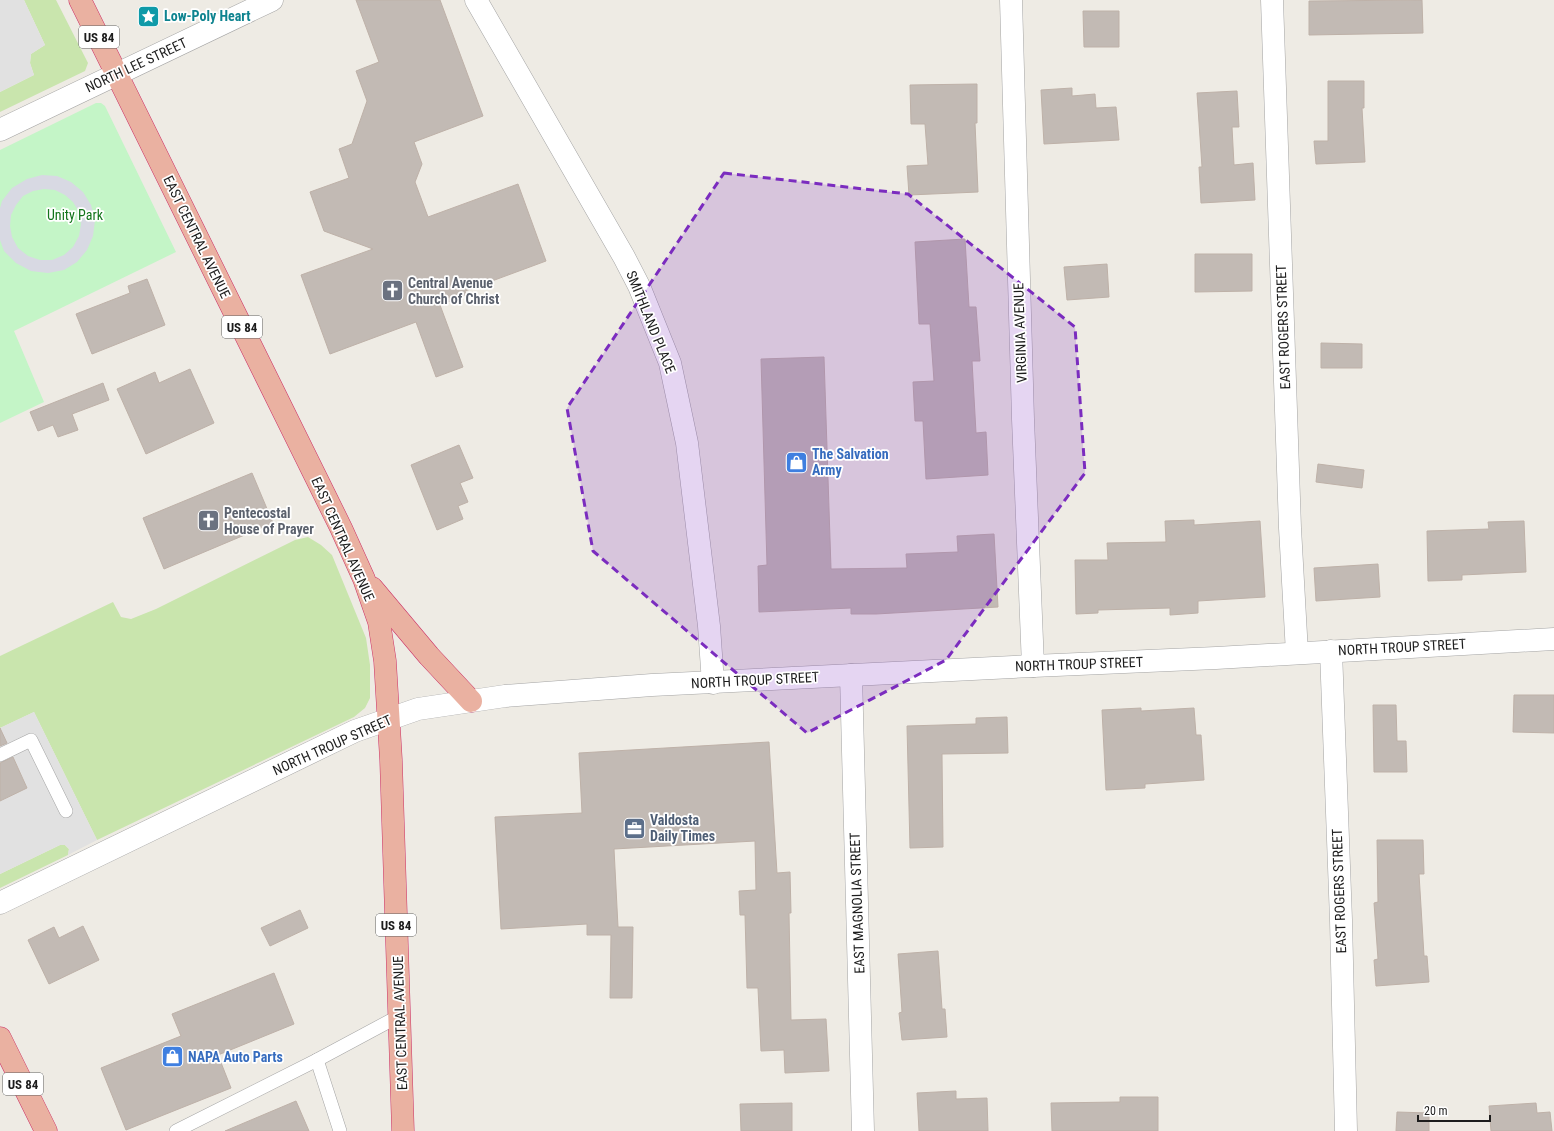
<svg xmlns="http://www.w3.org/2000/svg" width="1554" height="1131" font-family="'Roboto Condensed',sans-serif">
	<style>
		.grass { fill: #c9e5ad }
		.park { fill: #c4f5c7 }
		.parking { fill: #e1e1e1 }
		.plaza { fill: #d8d9e3; fill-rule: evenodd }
		.building { fill: #c2bab4; stroke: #beb1a8 }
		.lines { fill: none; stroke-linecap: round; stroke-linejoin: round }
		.service-casing { stroke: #a4a4a4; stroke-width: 14 }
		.minor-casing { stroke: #a4a4a4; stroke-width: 23 }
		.tertiary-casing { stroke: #a4a4a4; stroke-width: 23 }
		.trunk-casing { stroke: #cc3167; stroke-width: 23 }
		.service { stroke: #fff; stroke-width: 13 }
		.minor { stroke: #fff; stroke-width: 22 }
		.tertiary { stroke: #fff; stroke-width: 22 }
		.trunk { stroke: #eab1a1; stroke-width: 22 }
		.marked { fill: #7b2cbf; fill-opacity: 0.2; stroke: #7b2cbf; stroke-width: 3; stroke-dasharray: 8 5; stroke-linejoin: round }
		.labels { text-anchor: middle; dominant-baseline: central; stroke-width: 3.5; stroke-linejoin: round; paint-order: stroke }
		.shield { fill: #fff; stroke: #616161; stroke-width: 1 }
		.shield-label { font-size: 13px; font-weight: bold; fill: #1d1d1d }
		.culture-label { font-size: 14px; font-weight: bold; fill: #0d838f; stroke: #fff; text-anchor: start }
		.street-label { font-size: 14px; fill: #1d1d1d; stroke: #fff }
		.park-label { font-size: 14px; fill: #13741b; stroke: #fff }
		.worship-label { font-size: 14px; font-weight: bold; fill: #5b616d; stroke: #fff; text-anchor: start }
		.shop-label { font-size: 14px; font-weight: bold; fill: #366cbe; stroke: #fff; text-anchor: start }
		.service-label { font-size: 14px; font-weight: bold; fill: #4e5e75; stroke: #fff; text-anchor: start }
	</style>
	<rect width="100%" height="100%" fill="#eeebe4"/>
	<g class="grass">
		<polygon points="24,0 56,0 88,63 85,71 0,112 0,92 34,75 30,63 31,54 45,45"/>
		<polygon points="308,537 321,545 332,555 366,638 370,665 370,698 365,708 354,717 97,840 34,712 0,728 0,656 113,602 121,617 131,619 156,609 295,540"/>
		<polygon points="60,845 65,845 69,849 68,855 0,888 0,874"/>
	</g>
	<polygon class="park" points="96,103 101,103 105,106 176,252 14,331 44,402 0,423 0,150"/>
	<g class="parking">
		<polygon points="0,0 24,0 45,45 31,54 30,63 34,75 0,92"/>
		<polygon points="34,712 97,840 68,855 69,849 65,845 60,845 0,874 0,801 27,788 13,756 0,762 0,728"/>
	</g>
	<path class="plaza" d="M42,175L57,176L71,182L83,192L91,205L95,220L93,236L87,250L77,262L64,270L48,273L31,271L16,263L4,251L0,240V208L2,201L12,188L27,179ZM44,189L55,190L65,195L73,202L79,212L81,224L79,236L73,247L64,255L52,260H40L28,256L18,248L12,237L10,226L11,215L16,205L23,196L33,191Z"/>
	<g class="building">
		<polygon points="356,0 440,0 483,116 414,142 422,164 415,182 428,217 518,184 546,261 465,291 466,295 440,305 463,367 436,377 416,322 330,354 301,275 373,249 324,231 310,192 349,178 339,149 352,144 367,101 356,71 379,62"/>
		<polygon points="1422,0 1423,33 1309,35 1309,1"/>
		<polygon points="1083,11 1119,11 1119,47 1084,47"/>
		<polygon points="1328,81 1364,81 1364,108 1362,108 1365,162 1316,164 1314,141 1328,141"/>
		<polygon points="977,84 977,123 975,123 978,192 909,195 907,166 928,165 925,124 911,124 910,85"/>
		<polygon points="1072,88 1072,96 1095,94 1096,108 1116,107 1119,140 1044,144 1041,90"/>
		<polygon points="1237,91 1239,127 1232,127 1234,165 1253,163 1255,200 1201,203 1199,167 1202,167 1197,93"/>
		<polygon points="965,239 969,307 976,307 980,361 972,361 976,433 986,432 988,475 926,479 923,421 915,421 913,382 934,381 930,324 919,324 915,242"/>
		<polygon points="1195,254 1252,254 1252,291 1195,292"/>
		<polygon points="1107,264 1109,297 1067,300 1064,267"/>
		<polygon points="147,279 165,325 92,354 76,314 130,293 128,286"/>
		<polygon points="1321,343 1362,344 1362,368 1321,368"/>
		<polygon points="824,357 831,569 907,568 906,554 958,552 957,536 994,534 998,607 876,614 851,614 851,608 759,612 758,566 767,565 761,359"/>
		<polygon points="190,369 214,423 146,454 117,389 155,372 159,383"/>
		<polygon points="103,383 109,400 72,414 78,430 58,437 53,425 38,431 30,412"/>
		<polygon points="459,445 473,478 460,483 468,502 458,506 463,519 437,530 411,465"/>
		<polygon points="1318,464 1364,470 1362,488 1316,482"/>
		<polygon points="252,473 273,523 164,569 143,518"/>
		<polygon points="1194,520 1194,525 1260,521 1265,597 1198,601 1198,613 1170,615 1170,608 1098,610 1098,613 1076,614 1075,560 1108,560 1107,543 1166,542 1165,521"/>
		<polygon points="1524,521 1526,572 1462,575 1462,580 1428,581 1427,531 1489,529 1488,522"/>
		<polygon points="1378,564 1380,597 1316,601 1314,568"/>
		<polygon points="1514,695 1554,695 1554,733 1513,732"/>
		<polygon points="1373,705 1396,705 1397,741 1406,741 1407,772 1374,772"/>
		<polygon points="1141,708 1141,711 1194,708 1196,735 1201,735 1204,780 1145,784 1145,788 1106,790 1102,710"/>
		<polygon points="1007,717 1008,753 942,754 943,847 910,848 907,726 976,724 976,718"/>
		<polygon points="0,728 7,743 0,746"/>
		<polygon points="769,742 777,873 790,872 791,913 789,913 791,1020 826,1019 829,1071 785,1073 784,1050 761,1051 758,988 747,988 745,915 740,915 739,891 756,890 755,841 614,849 618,927 633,927 632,998 610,998 611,935 587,935 587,924 501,929 495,817 582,813 579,753"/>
		<polygon points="13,757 27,788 0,801 0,763"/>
		<polygon points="1377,840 1423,840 1424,874 1419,874 1424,956 1427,956 1429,982 1376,986 1374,960 1378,959 1374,903 1378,902"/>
		<polygon points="300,910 308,928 270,946 261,928"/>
		<polygon points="83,926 99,960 49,984 28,940 54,927 59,938"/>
		<polygon points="938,951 942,1009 945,1009 947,1037 902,1040 899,1013 902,1012 898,954"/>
		<polygon points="274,973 294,1024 218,1055 231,1088 126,1130 101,1068 181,1036 172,1014"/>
		<polygon points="956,1091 956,1099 987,1098 988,1131 919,1131 917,1093"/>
		<polygon points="1120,1097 1158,1097 1158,1131 1052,1131 1051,1103 1120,1102"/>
		<polygon points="296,1101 309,1131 225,1131"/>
		<polygon points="792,1103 792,1131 741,1131 740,1104"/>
		<polygon points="1536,1103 1537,1113 1550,1112 1552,1131 1491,1131 1489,1106"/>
		<polygon points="1397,1112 1429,1113 1429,1131 1396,1131"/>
	</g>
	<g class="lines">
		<defs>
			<g id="service">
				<polyline points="0,755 31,740 66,811"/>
				<polyline points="317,1060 340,1131"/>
				<polyline points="176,1131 317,1060 399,1016"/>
			</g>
			<g id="minor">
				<polyline points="476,0 624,257 639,286 670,363 687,443 709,626 713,683"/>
				<polyline points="1011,0 1023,419 1033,666"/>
				<polyline points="1272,0 1290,528 1297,653"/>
				<polyline points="1331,651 1341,920 1346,1131"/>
				<polyline points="851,675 863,1131"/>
			</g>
			<g id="tertiary">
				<polyline points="0,130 272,0"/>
				<polyline points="0,903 355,731 418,709 505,696 652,685 1033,666 1216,658 1554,639"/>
			</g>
			<g id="trunk">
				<polyline points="80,0 341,528 364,579 379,622 385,661 391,760 403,1131"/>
				<polyline points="372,588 429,656 471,701"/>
				<polyline points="0,1038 46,1131"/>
			</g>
		</defs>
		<use href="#service" class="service-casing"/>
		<use href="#minor" class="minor-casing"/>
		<use href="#tertiary" class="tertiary-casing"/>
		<use href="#trunk" class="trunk-casing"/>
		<use href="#service" class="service"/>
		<use href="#minor" class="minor"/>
		<use href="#tertiary" class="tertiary"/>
		<use href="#trunk" class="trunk"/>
	</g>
	<path class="marked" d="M724,173L908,194L1075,327L1085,473L946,660L807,733L593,551L567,408Z"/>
	<defs>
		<symbol id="sight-square" viewBox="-11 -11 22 22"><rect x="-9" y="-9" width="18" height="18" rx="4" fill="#0f9aa8" stroke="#fff"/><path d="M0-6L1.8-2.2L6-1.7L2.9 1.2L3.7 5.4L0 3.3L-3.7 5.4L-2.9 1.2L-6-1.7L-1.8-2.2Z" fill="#fff"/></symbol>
		<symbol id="church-square" viewBox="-11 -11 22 22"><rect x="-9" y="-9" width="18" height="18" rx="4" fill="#6b7280" stroke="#fff"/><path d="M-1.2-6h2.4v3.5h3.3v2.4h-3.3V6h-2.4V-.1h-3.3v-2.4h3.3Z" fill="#fff"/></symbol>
		<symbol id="shop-square" viewBox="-11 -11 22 22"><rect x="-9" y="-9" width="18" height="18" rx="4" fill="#3f7fe0" stroke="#fff"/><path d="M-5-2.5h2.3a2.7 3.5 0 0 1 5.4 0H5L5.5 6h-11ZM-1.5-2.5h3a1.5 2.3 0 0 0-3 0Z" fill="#fff"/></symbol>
		<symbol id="office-square" viewBox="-11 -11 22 22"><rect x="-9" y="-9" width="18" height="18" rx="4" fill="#5c6f8a" stroke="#fff"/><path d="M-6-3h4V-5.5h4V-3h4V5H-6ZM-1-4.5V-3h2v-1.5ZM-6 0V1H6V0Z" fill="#fff"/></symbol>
	</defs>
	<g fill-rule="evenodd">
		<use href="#sight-square" x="136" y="4" width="25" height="25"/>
		<use href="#church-square" x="380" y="278" width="25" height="25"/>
		<use href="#shop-square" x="784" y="450" width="25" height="25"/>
		<use href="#church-square" x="196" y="508" width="25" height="25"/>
		<use href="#office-square" x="622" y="816" width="25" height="25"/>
		<use href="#shop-square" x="160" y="1044" width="25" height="25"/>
	</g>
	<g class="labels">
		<g class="shield">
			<rect x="79" y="26" width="40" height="22" rx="3"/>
			<rect x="222" y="316" width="40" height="22" rx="3"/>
			<rect x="376" y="914" width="40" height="22" rx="3"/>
			<rect x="3" y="1073" width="40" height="22" rx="3"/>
		</g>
		<g class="shield-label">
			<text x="99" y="37">US 84</text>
			<text x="242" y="327">US 84</text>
			<text x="396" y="925">US 84</text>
			<text x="23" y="1084">US 84</text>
		</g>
		<g class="culture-label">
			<text x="164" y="16">Low-Poly Heart</text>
		</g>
		<g class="street-label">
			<text transform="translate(136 65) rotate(-25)">NORTH LEE STREET</text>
			<text transform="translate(197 237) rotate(64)">EAST CENTRAL AVENUE</text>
			<text transform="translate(651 322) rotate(68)">SMITHLAND PLACE</text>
			<text transform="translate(1283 327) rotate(-92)">EAST ROGERS STREET</text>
			<text transform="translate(1020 333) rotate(-92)">VIRGINIA AVENUE</text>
			<text transform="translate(343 539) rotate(66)">EAST CENTRAL AVENUE</text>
			<text transform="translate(1402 647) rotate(-3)">NORTH TROUP STREET</text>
			<text transform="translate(1079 664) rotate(-2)">NORTH TROUP STREET</text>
			<text transform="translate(755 680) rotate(-3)">NORTH TROUP STREET</text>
			<text transform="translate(332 745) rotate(-24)">NORTH TROUP STREET</text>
			<text transform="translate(1339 891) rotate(-92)">EAST ROGERS STREET</text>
			<text transform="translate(857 903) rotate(-92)">EAST MAGNOLIA STREET</text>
			<text transform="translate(400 1023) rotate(-92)">EAST CENTRAL AVENUE</text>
		</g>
		<g class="park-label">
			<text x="75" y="215">Unity Park</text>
		</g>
		<g class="worship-label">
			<text x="408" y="283">Central Avenue<tspan x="408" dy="16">Church of Christ</tspan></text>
			<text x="224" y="513">Pentecostal<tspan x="224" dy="16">House of Prayer</tspan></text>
		</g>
		<g class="shop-label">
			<text x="812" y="454">The Salvation<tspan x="812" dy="16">Army</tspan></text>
			<text x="188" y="1057">NAPA Auto Parts</text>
		</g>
		<g class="service-label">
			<text x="650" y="820">Valdosta<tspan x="650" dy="16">Daily Times</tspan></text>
		</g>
	</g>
	<path d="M1418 1115v6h72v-6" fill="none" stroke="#1d1d1d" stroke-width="2"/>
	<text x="1424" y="1115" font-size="12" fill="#1d1d1d" stroke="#ffffff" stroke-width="3" paint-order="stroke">20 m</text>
</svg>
